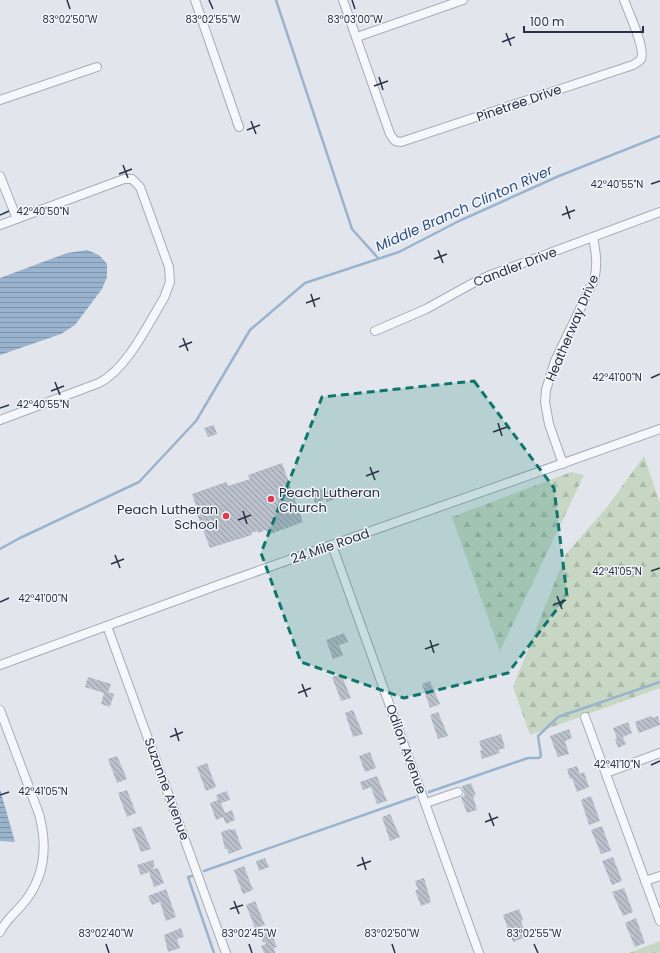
<svg xmlns="http://www.w3.org/2000/svg" width="660" height="953" font-family="Poppins,sans-serif">
	<style>
		.forest { fill: url(#forest-firs) }
		.water { fill: url(#water-rules) }
		.lines { fill: none; stroke-linecap: round; stroke-linejoin: round }
		.stream { stroke: #9ab3cf; stroke-width: 2.5 }
		.building { fill: url(#building-back-hatch) }
		.minor-casing { stroke: #a6acb7; stroke-width: 10 }
		.minor { stroke: #f6f7fa; stroke-width: 8 }
		.marked { fill: #0f766e; fill-opacity: 0.2; stroke: #0f766e; stroke-width: 3; stroke-dasharray: 8 5; stroke-linejoin: round }
		.ticks { fill: none; stroke: #283246; stroke-width: 1.5 }
		.poi-dot { fill: #dc3c50; stroke: #f3f5f9; stroke-width: 1.5 }
		.labels { text-anchor: middle; dominant-baseline: central; stroke-width: 3; stroke-linejoin: round; paint-order: stroke }
		.street-label { font-size: 13px; fill: #283246; stroke: #f3f5f9 }
		.poi-label { font-size: 13px; fill: #283246; stroke: #f3f5f9; text-anchor: start }
		.water-label { font-size: 14px; font-style: italic; fill: #2e507f; stroke: #f3f5f9 }
		.ticks-label { font-size: 10px; text-anchor: middle; fill: #283246; stroke: #f3f5f9; stroke-width: 3; stroke-linejoin: round; paint-order: stroke }
	</style>
	<defs>
		<pattern id="forest-firs" width="22" height="20" patternUnits="userSpaceOnUse"><rect width="22" height="20" fill="#c7d7c3"/><path d="M5 1l3.5 6h-7zM16 11l3.5 6h-7z" fill="#abb9a9"/></pattern>
		<pattern id="water-rules" width="6" height="5" patternUnits="userSpaceOnUse"><rect width="6" height="5" fill="#9ab3cf"/><path d="M0 2.5h6" fill="none" stroke="#7e92aa"/></pattern>
		<pattern id="building-back-hatch" width="6" height="6" patternUnits="userSpaceOnUse"><rect width="6" height="6" fill="#b9bfcb"/><path d="M-1 5l2 2M0 0l6 6M5-1l2 2" fill="none" stroke="#969ca7"/></pattern>
	</defs>
	<rect width="100%" height="100%" fill="#e2e6ec"/>
	<g class="forest">
		<polygon points="644,456 660,503 660,688 530,735 513,687 566,554 607,507"/>
		<polygon points="571,472 584,475 500,651 452,517"/>
		<polygon points="660,941 660,953 629,953"/>
	</g>
	<g class="water">
		<polygon points="87,250 99,255 107,264 107,277 102,289 75,325 61,334 0,355 0,278 67,253"/>
		<polygon points="0,789 15,842 0,841"/>
	</g>
	<g class="lines">
		<g class="stream">
			<polyline points="276,0 352,229 378,258"/>
			<polyline points="0,549 20,538 139,482 196,421 250,330 305,283 399,252 459,221 559,176 660,136"/>
			<polyline points="429,792 528,758 539,758 541,756 538,736 558,717 660,682"/>
			<polyline points="204,871 415,797"/>
			<polyline points="192,876 188,877 214,953"/>
		</g>
	</g>
	<g class="building">
		<polygon points="214,425 217,434 208,437 204,428"/>
		<polygon points="282,463 303,522 268,535 266,530 258,533 257,531 251,533 252,535 210,548 197,514 199,514 192,494 226,482 228,486 250,479 248,475"/>
		<polygon points="337,488 340,497 327,502 326,499 315,503 312,493 323,489 324,492"/>
		<polygon points="344,633 348,642 339,645 343,655 333,659 326,640"/>
		<polygon points="341,674 351,698 341,701 332,677"/>
		<polygon points="88,677 111,684 108,692 114,694 110,707 101,704 104,693 85,687"/>
		<polygon points="430,681 440,704 430,708 422,684"/>
		<polygon points="353,710 363,734 353,737 345,713"/>
		<polygon points="438,712 448,736 438,739 430,715"/>
		<polygon points="651,716 652,718 658,716 660,725 639,733 635,722"/>
		<polygon points="628,722 632,733 623,737 626,744 618,748 615,739 617,738 613,728"/>
		<polygon points="569,729 572,738 565,741 569,754 558,757 550,736"/>
		<polygon points="501,734 505,748 498,750 500,753 482,759 480,751 482,750 479,741"/>
		<polygon points="370,752 376,768 365,772 359,756"/>
		<polygon points="117,756 127,779 117,783 108,759"/>
		<polygon points="207,763 216,787 206,791 197,767"/>
		<polygon points="577,766 580,774 584,772 589,787 577,792 572,778 570,779 567,769"/>
		<polygon points="377,776 387,801 377,804 371,787 363,790 360,782"/>
		<polygon points="471,783 476,795 473,796 477,810 467,813 461,797 465,796 462,786"/>
		<polygon points="127,790 136,813 127,817 118,793"/>
		<polygon points="227,791 230,800 221,803 225,813 232,810 235,820 226,824 223,817 216,820 210,803 218,800 216,795"/>
		<polygon points="591,796 600,821 589,825 581,800"/>
		<polygon points="390,814 400,837 390,841 382,817"/>
		<polygon points="141,826 151,849 141,852 132,829"/>
		<polygon points="602,826 611,851 601,854 591,830"/>
		<polygon points="230,829 231,830 235,829 242,849 229,854 227,849 225,849 221,832"/>
		<polygon points="613,857 622,881 612,885 602,861"/>
		<polygon points="265,858 269,867 259,871 256,861"/>
		<polygon points="153,860 155,866 153,867 153,869 158,868 164,883 154,887 149,872 141,875 137,865"/>
		<polygon points="244,866 253,890 243,894 234,870"/>
		<polygon points="424,878 431,902 421,906 415,890 418,890 415,881"/>
		<polygon points="624,888 633,912 623,916 612,892"/>
		<polygon points="166,889 176,917 166,921 160,902 152,905 148,896"/>
		<polygon points="255,901 265,925 255,928 246,905"/>
		<polygon points="519,909 523,920 521,921 524,930 521,931 523,938 513,942 503,915"/>
		<polygon points="636,918 645,943 635,947 625,923"/>
		<polygon points="181,928 184,937 177,939 180,948 168,952 164,935"/>
		<polygon points="270,930 277,947 274,948 275,953 264,953 261,946 266,944 265,942 263,942 260,934"/>
	</g>
	<g class="lines">
		<defs>
			<g id="minor">
				<polyline points="195,0 239,127"/>
				<path d="M343,0L390,134L395,141L401,142L633,65C636,63 639,62 641,59C646,49 628,11 624,0"/>
				<polyline points="357,37 463,0"/>
				<polyline points="0,100 97,67"/>
				<polyline points="0,176 17,219"/>
				<path d="M0,225L124,179H132L140,187L169,267L170,282L164,298C148,324 127,369 99,383L0,420"/>
				<polyline points="375,331 426,309 473,283 488,276 660,212"/>
				<path d="M563,464L549,424L545,402L546,390L555,361L594,280C598,265 596,253 593,237"/>
				<polyline points="332,545 479,953"/>
				<polyline points="107,626 226,953"/>
				<polyline points="0,665 221,584 660,429"/>
				<path d="M0,710L39,814C48,847 45,879 21,906C14,914 5,921 0,932"/>
				<polyline points="585,717 660,921"/>
				<polyline points="606,773 660,753"/>
				<polyline points="426,803 458,792"/>
				<polyline points="645,881 660,876"/>
			</g>
		</defs>
		<use href="#minor" class="minor-casing"/>
		<use href="#minor" class="minor"/>
	</g>
	<path class="marked" d="M474,381L554,488L567,596L508,673L404,698L301,662L261,553L322,397Z"/>
	<path class="ticks" d="M67,0L70,9M209,0L213,9M352,0L355,9M506,33L511,46M502,42L515,37M379,77L383,90M374,86L388,81M251,121L256,134M247,130L260,125M123,165L128,178M119,174L132,169M651,184L660,181M566,206L570,219M0,215L9,211M562,215L575,210M438,250L443,263M434,259L447,254M311,294L315,307M306,303L320,298M183,338L188,351M179,347L192,342M651,378L660,374M55,382L60,395M51,391L64,386M0,408L9,405M498,423L502,436M493,432L507,427M370,467L375,480M366,476L379,471M243,511L247,524M238,520L251,515M115,555L120,568M111,564L124,559M651,571L660,568M557,596L562,609M0,602L9,598M553,605L566,600M430,640L434,653M425,649L439,644M302,684L307,697M298,693L311,688M175,728L179,741M170,737L183,732M651,765L660,761M0,795L9,792M489,813L494,826M485,822L498,817M362,857L366,870M357,866L371,861M234,901L239,914M230,909L243,905M106,944L109,953M249,944L252,953M392,944L395,953M534,944L538,953"/>
	<g class="poi-dot">
		<circle cx="271" cy="499" r="4"/>
		<circle cx="226" cy="516" r="4"/>
	</g>
	<g class="labels">
		<g class="street-label">
			<text transform="translate(519 103) rotate(-19)">Pinetree Drive</text>
			<text transform="translate(515 267) rotate(-21)">Candler Drive</text>
			<text transform="translate(572 328) rotate(-67)">Heatherway Drive</text>
			<text transform="translate(330 546) rotate(-19)">24 Mile Road</text>
			<text transform="translate(406 749) rotate(70)">Odilon Avenue</text>
			<text transform="translate(167 789) rotate(70)">Suzanne Avenue</text>
		</g>
		<g class="poi-label">
			<text x="279" y="492">Peach Lutheran<tspan x="279" dy="15">Church</tspan></text>
			<text x="218" y="509" text-anchor="end">Peach Lutheran<tspan x="218" dy="15">School</tspan></text>
		</g>
		<g class="water-label">
			<text transform="translate(464 208) rotate(-24)">Middle Branch Clinton River</text>
		</g>
	</g>
	<g class="ticks-label">
		<text x="355" y="23">83°03'00"W</text>
		<text x="70" y="23">83°02'50"W</text>
		<text x="213" y="23">83°02'55"W</text>
		<text x="617" y="188">42°40'55"N</text>
		<text x="43" y="215">42°40'50"N</text>
		<text x="617" y="381">42°41'00"N</text>
		<text x="43" y="408">42°40'55"N</text>
		<text x="617" y="575">42°41'05"N</text>
		<text x="43" y="602">42°41'00"N</text>
		<text x="617" y="768">42°41'10"N</text>
		<text x="43" y="795">42°41'05"N</text>
		<text x="106" y="937">83°02'40"W</text>
		<text x="249" y="937">83°02'45"W</text>
		<text x="392" y="937">83°02'50"W</text>
		<text x="534" y="937">83°02'55"W</text>
	</g>
	<path d="M524 26v6h119v-6" fill="none" stroke="#283246" stroke-width="2"/>
	<text x="530" y="26" font-size="12" fill="#283246" stroke="#f3f5f9" stroke-width="3" paint-order="stroke">100 m</text>
</svg>
